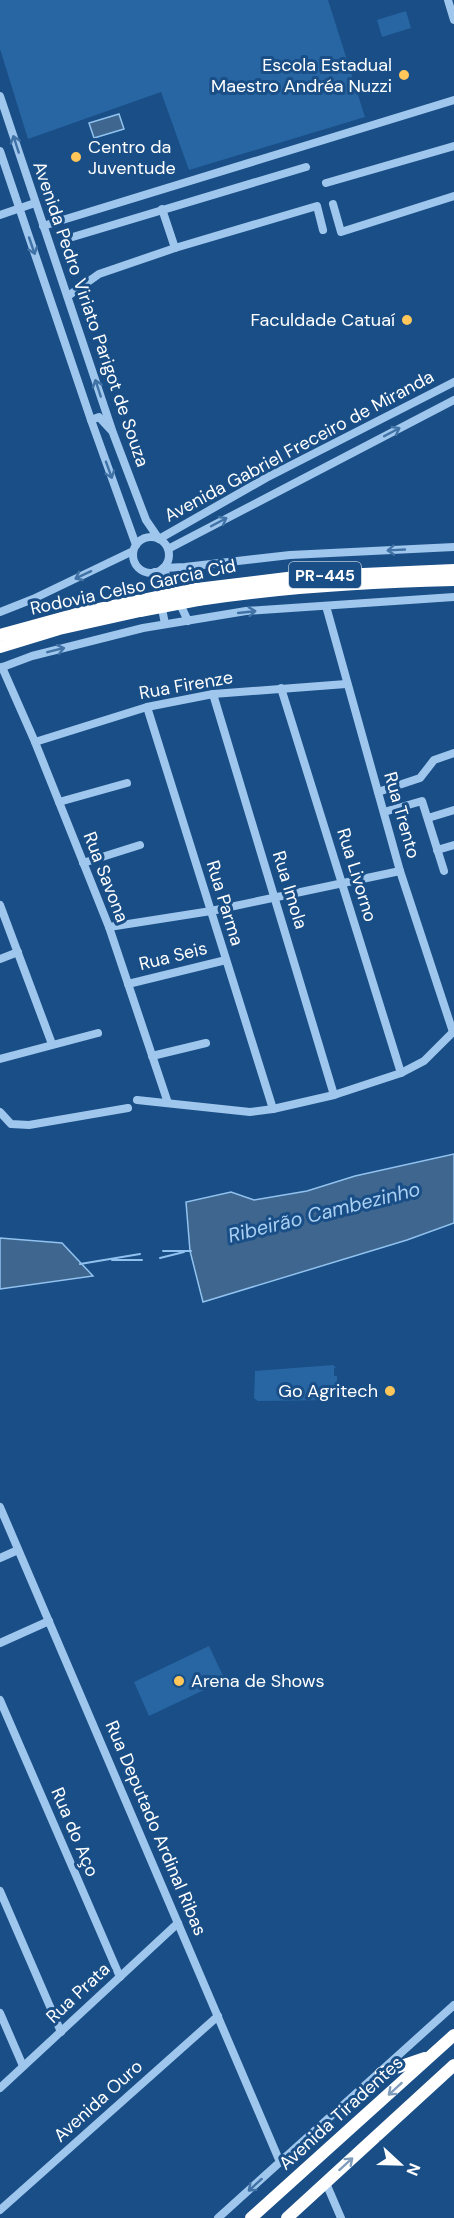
<svg xmlns="http://www.w3.org/2000/svg" width="454" height="2218" font-family="'DM Sans',sans-serif">
	<style>
		.green { fill: #2866a3 }
		.water { fill: #3e668f; stroke: #91c2ef; stroke-width: 1.5 }
		.lines { fill: none; stroke-linecap: round; stroke-linejoin: round }
		.stream { stroke: #91c2ef; stroke-width: 2 }
		.minor { stroke: #9fc6ed; stroke-width: 8 }
		.highway { stroke: #fff; stroke-width: 12 }
		.highway-bridge { stroke: #fff; stroke-width: 12 }
		.oneway { stroke: #4172a5 }
		.oneway2 { stroke: #809ebc }
		.poi-dot { fill: #ffc65a; stroke: #194e86; stroke-width: 2 }
		.labels { text-anchor: middle; dominant-baseline: central; stroke-width: 6; stroke-linejoin: round; paint-order: stroke }
		.shield { fill: #194e86; stroke: #bacadb; stroke-width: 1.5 }
		.shield-label { font-size: 16px; font-weight: bold; fill: #fff }
		.poi-label { font-size: 18px; fill: #fff; stroke: #194e86; text-anchor: end }
		.street-label { font-size: 18px; fill: #fff; stroke: #194e86 }
		.water-label { font-size: 20px; font-style: italic; fill: #aad0f4; stroke: #194e86 }
	</style>
	<rect width="100%" height="100%" fill="#194e86"/>
	<g class="green">
		<polygon points="0,0 328,0 365,117 189,170 161,92 28,139 0,49"/>
		<polygon points="406,11 411,28 382,37 377,20"/>
		<polygon points="333,1365 336,1368 334,1368 334,1376 337,1376 337,1395 333,1400 258,1401 254,1398 255,1371"/>
		<polygon points="209,1646 225,1680 149,1716 134,1682"/>
	</g>
	<g class="water">
		<polygon points="119,114 124,129 94,138 89,123"/>
		<polygon points="454,1154 454,1223 407,1240 203,1302 190,1251 186,1202 231,1192 254,1200 307,1191 355,1176"/>
		<polygon points="0,1238 62,1243 93,1276 0,1289"/>
	</g>
	<g class="lines">
		<g class="stream">
			<polyline points="163,1251 191,1251"/>
			<polyline points="160,1258 184,1252"/>
			<polyline points="112,1260 142,1260"/>
			<polyline points="80,1264 140,1254"/>
		</g>
		<g class="minor">
			<polyline points="448,0 454,20"/>
			<polyline points="0,96 113,433 146,520 159,539 266,478 454,382"/>
			<polyline points="0,151 91,420 136,545"/>
			<polyline points="326,183 454,146"/>
			<polyline points="333,204 341,232 454,196"/>
			<polyline points="162,209 175,248"/>
			<polyline points="0,215 35,203"/>
			<polyline points="43,226 454,100"/>
			<polyline points="66,239 306,167"/>
			<polyline points="68,296 99,274 175,248 317,206 323,230"/>
			<polyline points="91,420 99,417 111,430"/>
			<circle cx="151" cy="555" r="18"/>
			<polyline points="168,549 454,400"/>
			<polyline points="155,572 165,624"/>
			<polyline points="326,606 400,871 453,1032"/>
			<polyline points="0,612 33,599 133,551"/>
			<polyline points="188,621 163,568 185,567 290,555 454,547"/>
			<polyline points="2,667 35,742 109,927 168,1103"/>
			<polyline points="0,668 32,656 143,628 246,611 454,597"/>
			<polyline points="281,688 401,1073"/>
			<polyline points="213,694 334,1095"/>
			<polyline points="147,707 273,1109"/>
			<polyline points="35,742 147,707 213,694 346,684"/>
			<polyline points="378,792 420,778 434,760 454,753"/>
			<polyline points="59,802 127,783"/>
			<polyline points="384,812 422,801 444,871"/>
			<polyline points="428,818 454,810"/>
			<polyline points="437,850 454,845"/>
			<polyline points="83,863 140,845"/>
			<polyline points="0,905 52,1044"/>
			<polyline points="109,927 211,911 400,871"/>
			<polyline points="0,959 18,952"/>
			<polyline points="128,984 226,960"/>
			<polyline points="152,1056 206,1043"/>
			<polyline points="0,1059 98,1033"/>
			<polyline points="137,1100 250,1112 273,1109 334,1095 401,1073 424,1061 454,1031"/>
			<polyline points="0,1112 11,1124 29,1125 128,1108"/>
			<polyline points="0,1507 280,2162"/>
			<polyline points="0,1558 18,1550"/>
			<polyline points="0,1643 49,1621"/>
			<polyline points="0,1700 120,1977"/>
			<polyline points="0,1891 61,2032"/>
			<polyline points="0,2013 23,2066"/>
			<polyline points="0,2088 178,1923"/>
			<polyline points="326,2183 341,2218"/>
			<polyline points="0,2210 218,2016"/>
			<polyline points="218,2218 454,2005"/>
		</g>
		<g class="highway">
			<polyline points="197,589 295,577 454,570"/>
			<path d="M198,600C283,587 368,582 454,580"/>
			<polyline points="0,635 80,613 138,601"/>
			<polyline points="0,647 59,629 140,611"/>
			<polyline points="381,2073 425,2058"/>
			<polyline points="251,2218 454,2035"/>
			<polyline points="287,2218 454,2065"/>
		</g>
		<g class="highway-bridge">
			<polyline points="138,601 197,589"/>
			<polyline points="140,611 198,600"/>
		</g>
	</g>
	<defs><path id="oneway-shaft" d="M-6 0H5M1.5-3L5.5 0L1.5 3" fill="none" stroke-width="1.6" stroke-linecap="round" stroke-linejoin="round" transform="scale(1.5)"/></defs>
	<g class="oneway">
		<use href="#oneway-shaft" transform="translate(16 144) rotate(-108)"/>
		<use href="#oneway-shaft" transform="translate(32 246) rotate(71)"/>
		<use href="#oneway-shaft" transform="translate(98 388) rotate(-108)"/>
		<use href="#oneway-shaft" transform="translate(392 432) rotate(-28)"/>
		<use href="#oneway-shaft" transform="translate(109 470) rotate(70)"/>
		<use href="#oneway-shaft" transform="translate(219 522) rotate(-28)"/>
		<use href="#oneway-shaft" transform="translate(396 550) rotate(177)"/>
		<use href="#oneway-shaft" transform="translate(83 575) rotate(155)"/>
		<use href="#oneway-shaft" transform="translate(247 612) rotate(-6)"/>
		<use href="#oneway-shaft" transform="translate(56 650) rotate(-14)"/>
		<use href="#oneway-shaft" transform="translate(255 2185) rotate(138)"/>
	</g>
	<g class="oneway2">
		<use href="#oneway-shaft" transform="translate(395 2089) rotate(138)"/>
		<use href="#oneway-shaft" transform="translate(346 2164) rotate(-42)"/>
	</g>
	<g class="poi-dot">
		<circle cx="404" cy="75" r="6"/>
		<circle cx="76" cy="157" r="6"/>
		<circle cx="407" cy="320" r="6"/>
		<circle cx="390" cy="1391" r="6"/>
		<circle cx="179" cy="1681" r="6"/>
	</g>
	<g class="labels">
		<rect class="shield" x="289" y="562" width="72" height="26" rx="4.5"/>
		<g class="shield-label">
			<text x="325" y="575">PR-445</text>
		</g>
		<g class="poi-label">
			<text x="392" y="65">Escola Estadual<tspan x="392" dy="21">Maestro Andréa Nuzzi</tspan></text>
			<text x="88" y="147" text-anchor="start">Centro da<tspan x="88" dy="21">Juventude</tspan></text>
			<text x="395" y="320">Faculdade Catuaí</text>
			<text x="378" y="1391">Go Agritech</text>
			<text x="191" y="1681" text-anchor="start">Arena de Shows</text>
		</g>
		<g class="street-label">
			<text transform="translate(91 314) rotate(71)">Avenida Pedro Viriato Parigot de Souza</text>
			<text transform="translate(299 446) rotate(-28)">Avenida Gabriel Freceiro de Miranda</text>
			<text transform="translate(133 587) rotate(-12)">Rodovia Celso Garcia Cid</text>
			<text transform="translate(186 685) rotate(-10)">Rua Firenze</text>
			<text transform="translate(402 815) rotate(74)">Rua Trento</text>
			<text transform="translate(357 875) rotate(73)">Rua Livorno</text>
			<text transform="translate(106 877) rotate(69)">Rua Savona</text>
			<text transform="translate(290 890) rotate(73)">Rua Imola</text>
			<text transform="translate(225 903) rotate(73)">Rua Parma</text>
			<text transform="translate(173 956) rotate(-14)">Rua Seis</text>
			<text transform="translate(156 1828) rotate(67)">Rua Deputado Ardinal Ribas</text>
			<text transform="translate(75 1832) rotate(67)">Rua do Aço</text>
			<text transform="translate(78 1993) rotate(-43)">Rua Prata</text>
			<text transform="translate(98 2101) rotate(-42)">Avenida Ouro</text>
			<text transform="translate(341 2113) rotate(-42)">Avenida Tiradentes</text>
		</g>
		<g class="water-label">
			<text transform="translate(324 1212) rotate(-14)">Ribeirão Cambezinho</text>
		</g>
	</g>
	<g transform="translate(400 2164) rotate(112)" stroke="#194e86" stroke-width="4.5" paint-order="stroke">
	<path d="M0-4.5L10 22L0 15L-10 22Z" fill="#ffffff"/>
	<text y="-9" font-size="16" font-weight="bold" text-anchor="middle" fill="#ffffff">N</text>
	</g>
</svg>
